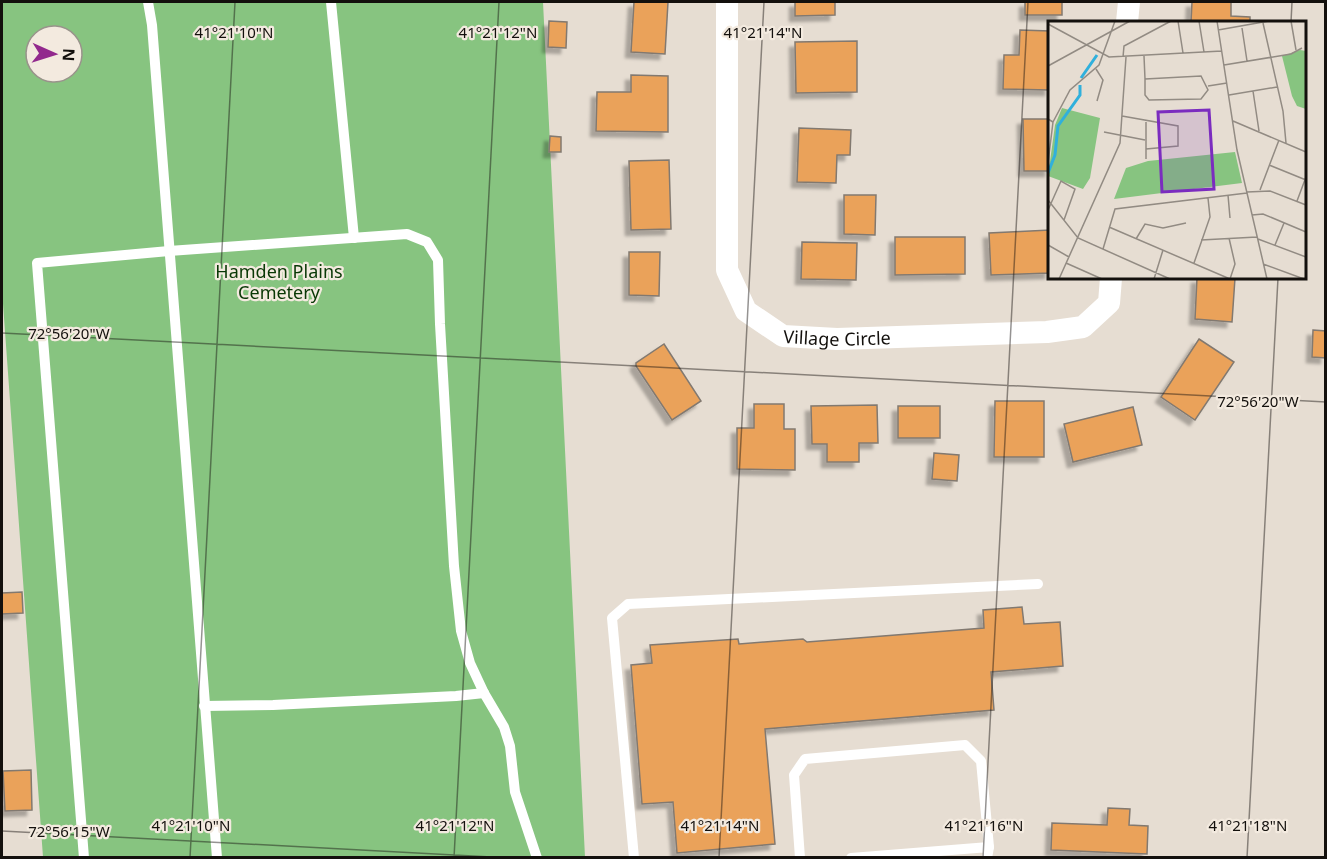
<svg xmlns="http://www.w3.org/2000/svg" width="1327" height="859" font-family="'Noto Sans',sans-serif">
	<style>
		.green { fill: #87c480; fill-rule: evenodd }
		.building { fill: #eaa25a; stroke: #827970; stroke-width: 1.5; filter: url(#shadow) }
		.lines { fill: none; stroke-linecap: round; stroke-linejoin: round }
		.service { stroke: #fff; stroke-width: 10 }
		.minor { stroke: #fff; stroke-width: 22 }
		.ticks { fill: none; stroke: #13100d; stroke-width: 1.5; stroke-opacity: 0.45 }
		.labels { text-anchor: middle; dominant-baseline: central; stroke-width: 4.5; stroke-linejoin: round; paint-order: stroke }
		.park-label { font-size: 18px; fill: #093805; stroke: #f3eadf }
		.street-label { font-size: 18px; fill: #13100d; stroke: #f3eadf }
		.inset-river { fill: none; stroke: #30b0dc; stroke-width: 3 }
		.inset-road { fill: none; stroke: #928b83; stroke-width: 1.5 }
		.view { fill: #7b2cbf; fill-opacity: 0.15; stroke: #7b2cbf; stroke-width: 3 }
		.inset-edge { fill: none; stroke: #13100d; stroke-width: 3 }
		.ticks-label { font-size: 15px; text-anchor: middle; fill: #13100d; stroke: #f3eadf; stroke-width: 4.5; stroke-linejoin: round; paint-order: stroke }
	</style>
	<defs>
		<filter id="shadow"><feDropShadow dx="-5.5" dy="5.5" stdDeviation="1.5" flood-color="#0004"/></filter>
	</defs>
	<rect width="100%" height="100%" fill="#e6ddd2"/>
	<path class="green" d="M2,2H543L585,857H43L2,290ZM36,36H72V72H36Z"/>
	<g class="building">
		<polygon points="634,2 668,2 665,54 631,52"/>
		<polygon points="795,2 835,2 835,15 795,16"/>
		<rect x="1025" y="2" width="37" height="13"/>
		<polygon points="1192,2 1231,2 1231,16 1250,17 1250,22 1191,22"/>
		<polygon points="549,21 567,22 566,48 548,47"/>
		<polygon points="1020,30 1050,31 1050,90 1003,89 1004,55 1019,55"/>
		<polygon points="857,41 857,92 796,93 795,42"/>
		<polygon points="631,75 668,76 668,132 596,131 597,92 631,92"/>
		<polygon points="1023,119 1050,119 1050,171 1024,171"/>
		<polygon points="799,128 851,130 850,155 837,155 836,183 797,182"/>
		<polygon points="550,136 561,137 561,152 549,152"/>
		<polygon points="669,160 671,229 631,230 629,161"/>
		<polygon points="844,195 876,195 875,235 844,234"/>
		<polygon points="1050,230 1050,273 991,275 989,233"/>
		<polygon points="895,237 965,237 965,274 895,275"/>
		<polygon points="802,242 857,243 856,280 801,279"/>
		<polygon points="629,252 660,252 659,296 629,295"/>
		<polygon points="1197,278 1235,278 1232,322 1195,319"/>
		<polygon points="1313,330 1326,331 1326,358 1312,357"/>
		<polygon points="1199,339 1234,362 1195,420 1161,397"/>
		<polygon points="664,344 701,401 672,420 636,366 636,363"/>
		<polygon points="995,401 1044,401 1044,457 994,457"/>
		<polygon points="754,404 784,404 784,429 795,429 795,470 737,469 737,428 754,428"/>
		<polygon points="877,405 878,443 859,443 859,462 827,462 827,444 812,444 811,406"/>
		<rect x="898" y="406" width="42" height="32"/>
		<polygon points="1133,407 1142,445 1073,462 1064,424"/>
		<polygon points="934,453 959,455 957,481 932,479"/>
		<polygon points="22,592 23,613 2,614 2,593"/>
		<polygon points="1022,607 1024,624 1060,622 1063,666 991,672 994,710 765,729 775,844 677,853 673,802 642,804 631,665 652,663 650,645 738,639 739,644 803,639 807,642 984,628 983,610"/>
		<polygon points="31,770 32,810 5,811 3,771"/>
		<polygon points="1108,808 1130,809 1129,825 1148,826 1147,854 1051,850 1052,823 1107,825"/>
	</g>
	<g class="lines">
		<g class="service">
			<polyline points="148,2 152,25 217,858"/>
			<polyline points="331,2 354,238"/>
			<polyline points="204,706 273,705 456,696 484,693"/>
			<polyline points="84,858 37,263 169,251 407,234 427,242 438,260 440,324 454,566 461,631 470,663 484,693 504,727 510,746 515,792 537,858"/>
			<polyline points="634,858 612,618 628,604 1038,584"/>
			<polyline points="800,858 794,775 805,759 965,745 981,761 989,847"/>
			<polyline points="851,858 989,847 987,858"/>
		</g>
		<g class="minor">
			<path id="s1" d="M727,2V270L746,311L783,336L837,339L1047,332L1083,327L1109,303L1111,278"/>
			<polyline points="1127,22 1129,2"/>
		</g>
	</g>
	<path class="ticks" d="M1291,22L1292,2M2,333L1326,402M2,831L512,858M190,858L235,2M454,858L499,2M719,858L764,2M983,858L1028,2M1247,858L1278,278"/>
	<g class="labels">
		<g class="park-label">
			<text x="279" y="271">Hamden Plains<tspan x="279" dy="21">Cemetery</tspan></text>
		</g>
		<g class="street-label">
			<text stroke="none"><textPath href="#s1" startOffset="412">Village Circle</textPath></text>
		</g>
	</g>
	<g transform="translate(1048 21)">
		<rect width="258" height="258" fill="#e6ddd2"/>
		<path d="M252,29L258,30V88L249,85L244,75L234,35ZM14,87L52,97L42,157L35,168L0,155L7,104ZM187,131L194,162L66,178L78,147L100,140Z" fill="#87c480"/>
		<path class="inset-river" d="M33,57L49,34M0,152L7,134L10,105L32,74V64"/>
		<path class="inset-road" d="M130,0L135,32M151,0L156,31M169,0L189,129L219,258M243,0L248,29M215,2L235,90L238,122M0,3L61,36L174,30M194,7L199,40M170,9L221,0M96,35L97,58V74L101,79L153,78L160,69L153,55L97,58M75,36L76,25L123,0M176,44L243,33L254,27M0,45L82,0M48,48L55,59L49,80M160,65L179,62M205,70L211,110M181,74L229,66M74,95L130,105V125L98,128M0,98L5,101L0,142M185,100L258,131M5,101L22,69L51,44L67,0M56,111L97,119M98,138V101M221,144L258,159M212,169L231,119M199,171L222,170L258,184M180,174L182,197M0,179L30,217L122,258M249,180L258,156M0,189L13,160L27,168L16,199M204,194L215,193L258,211M61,206L182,258M181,217L187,243L182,258M88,218L97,203L115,207L138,202M210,218L258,236M153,219L209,216M0,224L21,236M227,224L236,202M55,228L67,188L199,172M18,242L54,258M146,242L162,196L160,177M215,243L256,258M11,258L72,122L78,36M106,258L115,229"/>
		<path class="view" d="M161,89L166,168L114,171L110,91Z"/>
		<rect width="258" height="258" class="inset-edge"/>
	</g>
	<g class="ticks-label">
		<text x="234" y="38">41°21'10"N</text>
		<text x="498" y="38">41°21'12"N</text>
		<text x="763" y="38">41°21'14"N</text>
		<text x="69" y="339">72°56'20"W</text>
		<text x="1258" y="407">72°56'20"W</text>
		<text x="191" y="831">41°21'10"N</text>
		<text x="455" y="831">41°21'12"N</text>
		<text x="720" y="831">41°21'14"N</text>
		<text x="984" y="831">41°21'16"N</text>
		<text x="1248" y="831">41°21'18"N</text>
		<text x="69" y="837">72°56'15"W</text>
	</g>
	<rect width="1327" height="859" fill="none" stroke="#13100d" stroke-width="6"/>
	<g transform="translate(54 54) rotate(93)"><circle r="28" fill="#f3eadf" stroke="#99938b" stroke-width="1.5"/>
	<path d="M0-4.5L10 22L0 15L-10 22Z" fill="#92298d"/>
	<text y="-9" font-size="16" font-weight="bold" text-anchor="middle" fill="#13100d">N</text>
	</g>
</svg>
